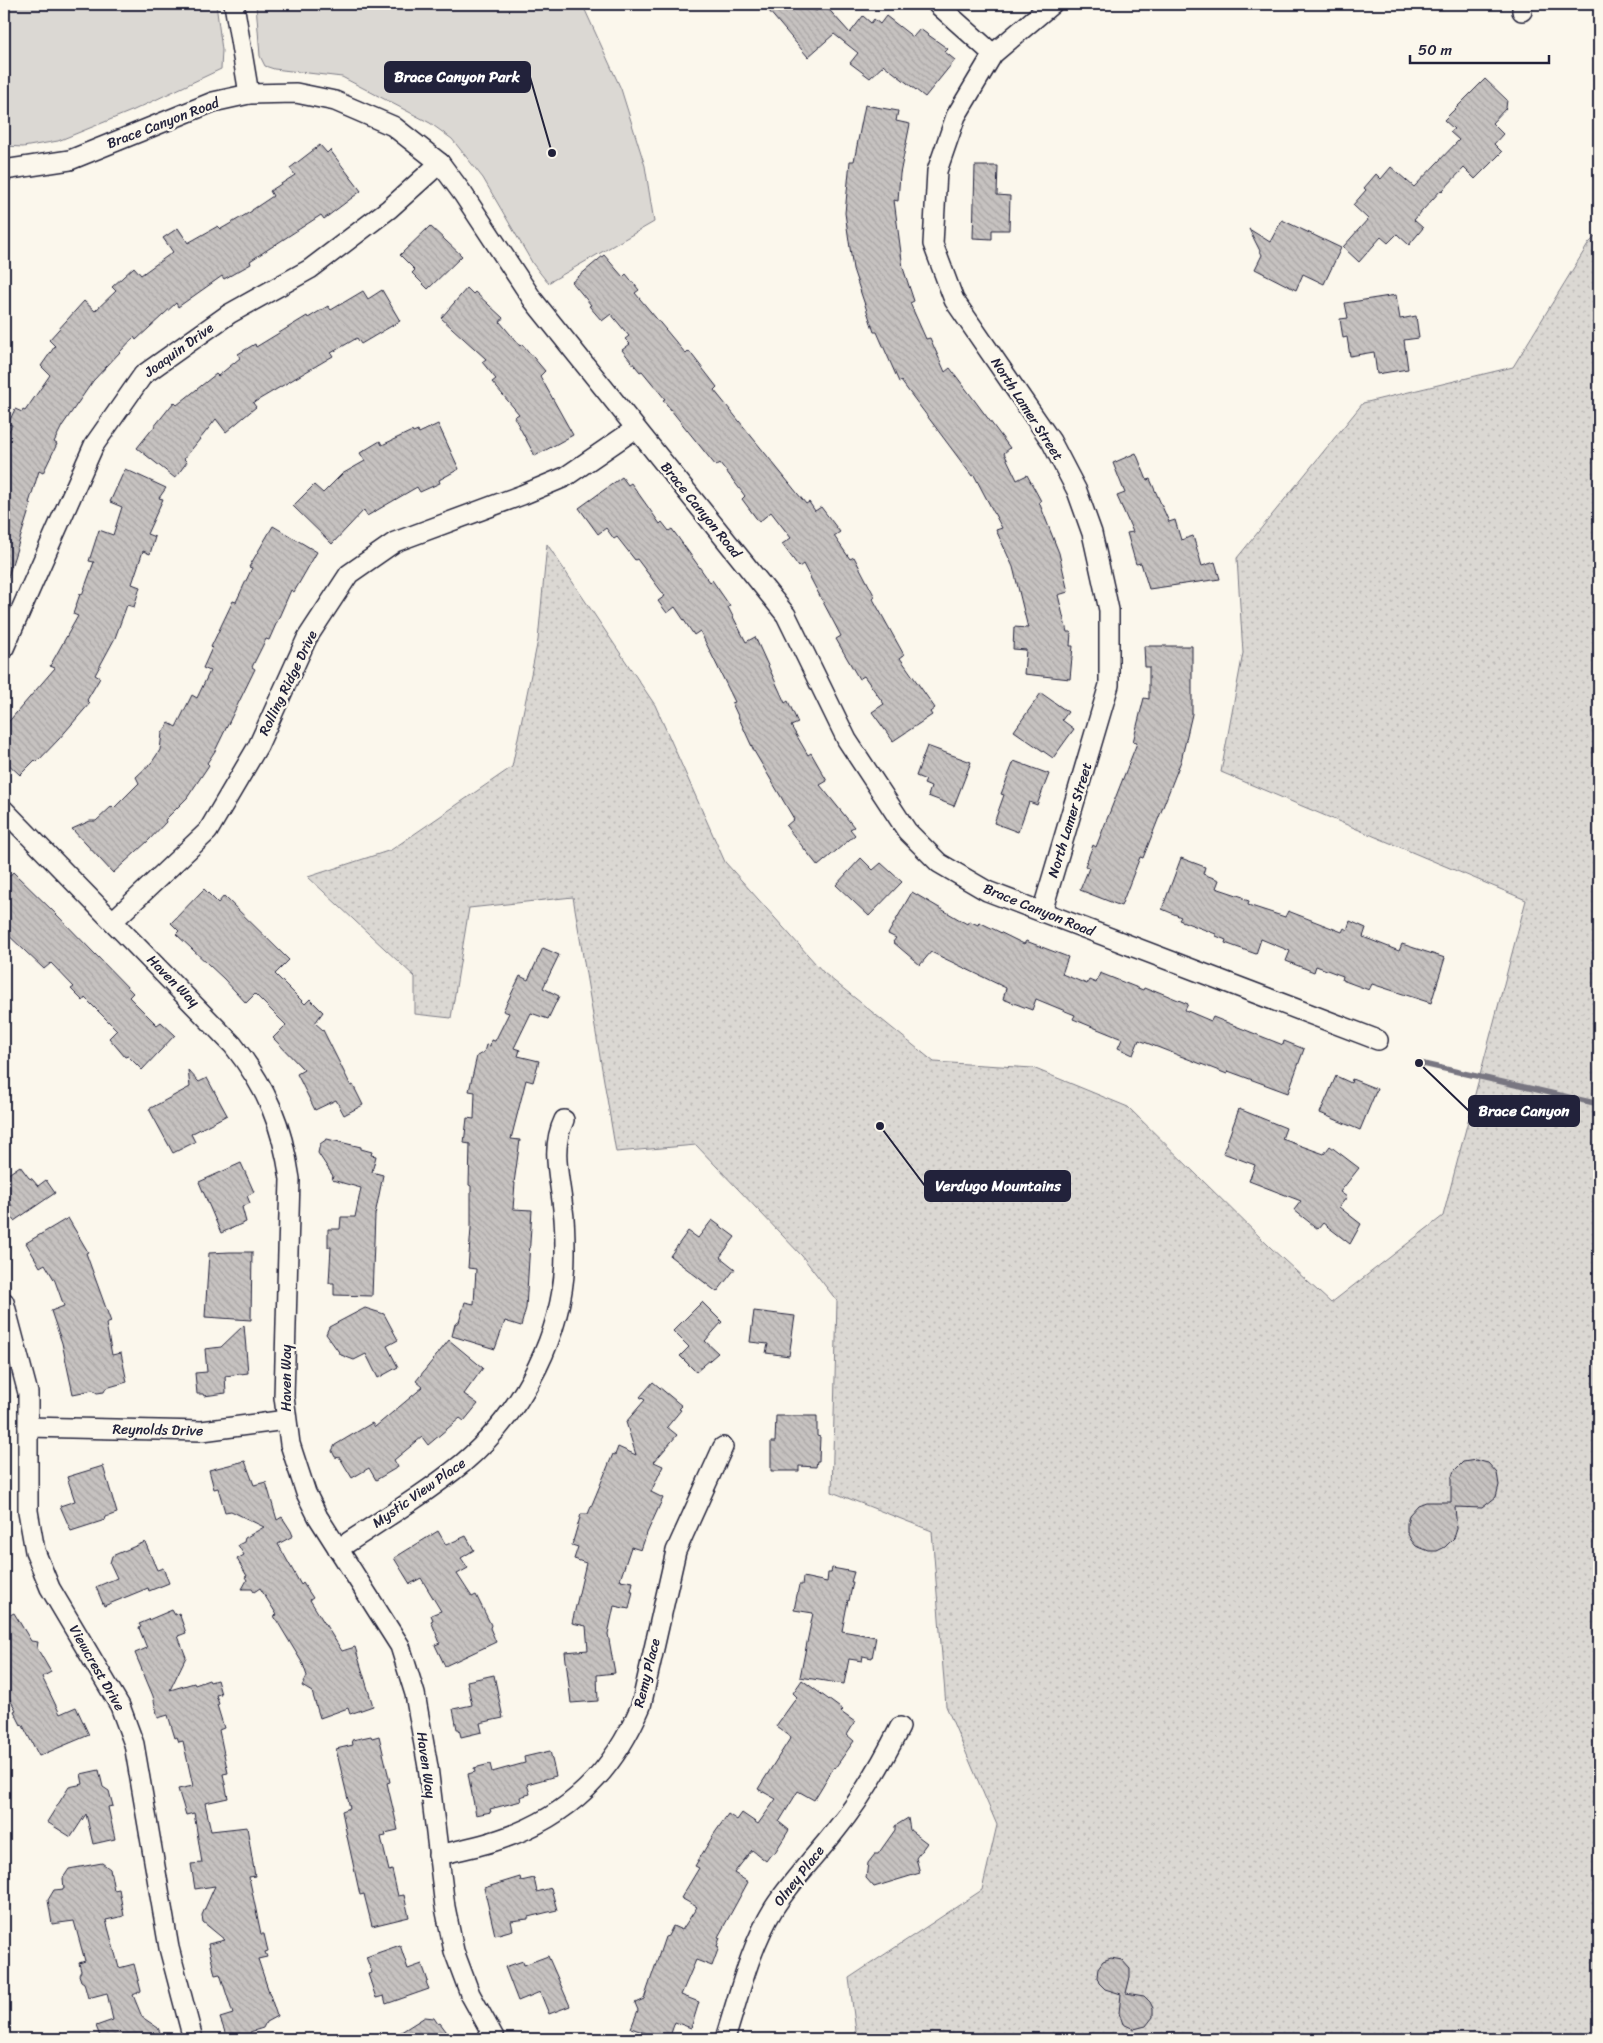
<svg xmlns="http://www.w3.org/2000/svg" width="1603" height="2043" font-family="Sriracha,sans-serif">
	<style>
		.grass { fill: url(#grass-dots); stroke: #7e7d87 }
		.park { fill: #dbd8d3; stroke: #7e7d87 }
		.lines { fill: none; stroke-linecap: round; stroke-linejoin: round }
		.stream { stroke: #787681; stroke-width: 5.5 }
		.building { fill: url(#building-back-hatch); stroke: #22223b }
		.minor-casing { stroke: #22223b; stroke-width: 22 }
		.minor { stroke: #fbf7ec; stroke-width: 19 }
		.labels { text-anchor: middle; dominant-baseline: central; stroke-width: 5; stroke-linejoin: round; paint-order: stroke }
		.street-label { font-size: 14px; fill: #22223b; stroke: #fbf7ec }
		.leader { fill: none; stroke: #22223b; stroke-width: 2 }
		.callout-dot { fill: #22223b; stroke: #fbf7ec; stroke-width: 2 }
		.callout { fill: #22223b; stroke: #22223b; stroke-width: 2 }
		.callout-label { font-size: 15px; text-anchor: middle; font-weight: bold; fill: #fff }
	</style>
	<defs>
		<pattern id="grass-dots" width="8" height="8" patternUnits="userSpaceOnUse" patternTransform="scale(1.25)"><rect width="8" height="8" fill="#dbd8d3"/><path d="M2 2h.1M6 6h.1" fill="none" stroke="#bcb9b6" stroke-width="1.8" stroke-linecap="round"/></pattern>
		<pattern id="building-back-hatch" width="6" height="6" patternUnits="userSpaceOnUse" patternTransform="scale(1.25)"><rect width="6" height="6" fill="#c6c2c0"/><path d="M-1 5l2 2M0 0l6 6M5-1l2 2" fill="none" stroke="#aaa6a6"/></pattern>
	</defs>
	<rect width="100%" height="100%" fill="#fbf7ec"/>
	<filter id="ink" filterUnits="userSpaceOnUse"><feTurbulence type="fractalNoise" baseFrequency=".02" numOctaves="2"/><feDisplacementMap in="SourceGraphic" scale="10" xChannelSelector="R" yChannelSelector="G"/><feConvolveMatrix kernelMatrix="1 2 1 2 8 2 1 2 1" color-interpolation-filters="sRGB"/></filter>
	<g filter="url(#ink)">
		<polygon class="grass" points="1599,233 1599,2039 857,2039 849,1978 982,1890 997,1825 946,1706 932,1531 832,1492 837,1301 802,1256 696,1145 616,1152 573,897 469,908 451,1018 415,1014 415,977 308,877 391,850 512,767 538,640 547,544 655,705 725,862 824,973 934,1062 1033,1068 1128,1107 1271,1248 1331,1303 1443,1216 1526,900 1221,772 1243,653 1237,558 1363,403 1513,367 1589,243"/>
		<g class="park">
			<polygon points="4,4 216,4 222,50 221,69 134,110 58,141 23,147 4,146"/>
			<polygon points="256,4 573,4 585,10 621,89 645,166 654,222 548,283 533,264 483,178 452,139 430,123 342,77 274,69 265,66 260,56"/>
		</g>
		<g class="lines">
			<polyline class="stream" points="1419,1063 1599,1104"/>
		</g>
		<g class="building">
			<polygon points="763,4 810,4 816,11 824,4 850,33 863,16 871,23 874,19 880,24 886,16 913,37 920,29 948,49 945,52 955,60 925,97 884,65 870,78 850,63 858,53 834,34 808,57"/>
			<polygon points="1485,79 1507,100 1506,108 1492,123 1503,134 1494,144 1502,152 1475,179 1464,168 1442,191 1441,190 1414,220 1423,228 1409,245 1397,234 1388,243 1381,237 1359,262 1343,247 1368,219 1353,205 1366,190 1364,188 1376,174 1381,179 1391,167 1414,187 1459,140 1450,132 1454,129 1444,120"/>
			<polygon points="865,105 898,111 896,121 910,124 900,174 898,201 894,200 903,268 914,301 910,303 926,339 930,338 945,372 950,368 972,397 1010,448 1004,453 1017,480 1027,475 1041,501 1039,502 1059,553 1068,592 1058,595 1067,632 1071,632 1070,646 1073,646 1070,679 1024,674 1026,650 1013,649 1014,627 1028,628 1013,567 996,530 1002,528 974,475 972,476 901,381 899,382 877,332 874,332 853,269 845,213 850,161 854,161"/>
			<polygon points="320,145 327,153 330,150 361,191 324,219 321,215 250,261 251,264 224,279 222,276 178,307 176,303 136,340 134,337 93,381 62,426 54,442 57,444 43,473 39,471 29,503 31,504 7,580 4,579 4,441 12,425 8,424 15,409 22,412 23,410 25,411 50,375 41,366 55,346 49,340 84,301 95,311 116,291 112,287 134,267 141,275 173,252 163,238 178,228 188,243 218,226 221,229 252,211 252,210 273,196 270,191 295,175 290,168"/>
			<polygon points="975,166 998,166 997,195 1010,196 1009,230 992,230 992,239 973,238"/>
			<polygon points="1282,220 1341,248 1324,284 1303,274 1296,290 1255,269 1262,255 1249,229 1270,242"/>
			<polygon points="430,226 462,256 428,289 412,273 415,270 400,255"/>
			<polygon points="604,255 623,277 626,274 639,290 635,293 686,354 689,351 717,387 714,390 806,504 809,502 815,511 821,507 840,532 834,536 850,559 854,557 875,597 873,599 904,655 900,658 935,708 930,712 932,715 893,741 872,712 884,704 864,676 859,679 836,639 841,636 803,564 799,567 782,544 791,538 771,512 759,522 742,499 745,496 720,463 716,466 663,400 665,399 642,371 640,372 622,350 630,344 625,339 629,336 611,314 602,321 589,306 591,305 572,282"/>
			<polygon points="467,288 473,294 475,292 503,318 500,322 520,346 522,344 545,371 540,376 573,435 535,456 514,417 519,414 492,382 496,379 482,362 486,359 441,318"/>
			<polygon points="382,290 400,321 361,344 357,338 331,353 333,356 253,403 256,407 226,432 216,419 184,459 187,462 175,478 137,448 174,402 177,405 216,374 218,376 240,358 238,354 255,344 256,347 307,316 308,318 328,306 331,310 363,291 368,299"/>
			<polygon points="1396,295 1400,319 1416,316 1419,338 1404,340 1408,369 1377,374 1374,352 1350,356 1347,337 1343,338 1340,319 1348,318 1345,303"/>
			<polygon points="438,424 459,469 439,480 440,483 420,492 417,487 367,516 364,510 332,544 293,506 314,485 323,493 342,474 365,461 360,453 380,441 382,445 412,431 413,433 418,431 419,433"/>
			<polygon points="1136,453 1147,480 1150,479 1169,522 1175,520 1181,540 1193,536 1202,566 1215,562 1220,579 1149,589 1141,563 1136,564 1127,533 1133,532 1117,496 1125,493 1113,463"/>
			<polygon points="125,469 166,488 159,498 163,499 147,534 155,537 150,554 143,551 132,584 140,587 134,607 127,605 115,638 95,675 100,678 87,700 90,703 59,739 37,762 35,760 20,775 4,760 4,727 55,668 50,666 78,616 73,614 80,594 82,595 94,562 89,561 99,530 113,535 122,507 110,502"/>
			<polygon points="622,477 628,485 631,483 660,524 662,522 669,531 672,529 710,582 712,580 730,606 728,607 746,642 755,637 785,703 788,701 798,723 791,726 808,755 811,753 827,781 820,785 854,827 850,829 855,835 818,866 786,826 794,819 754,751 732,703 735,702 700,631 694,635 675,607 667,613 658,601 665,596 637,559 635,560 617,537 614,539 606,528 598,534 579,508"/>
			<polygon points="273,526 317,552 294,592 291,590 269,640 266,639 252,667 255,669 215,751 207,763 209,765 187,798 165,820 166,822 148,841 113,873 72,829 90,821 96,821 112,806 114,808 139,783 136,777 152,762 160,750 162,733 169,723 176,727 192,695 197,698 210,671 203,668 212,648 211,647 233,601 236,602 252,568 249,567"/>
			<polygon points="1144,646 1192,646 1192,714 1181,761 1143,858 1140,857 1121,906 1080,890 1089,868 1085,866 1093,845 1096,847 1137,743 1133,742 1144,698 1149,699 1149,667 1145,667"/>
			<polygon points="1041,693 1068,712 1062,720 1074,729 1053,758 1014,731"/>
			<polygon points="927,746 971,762 954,806 928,796 931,787 924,784 926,780 916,776"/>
			<polygon points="1014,761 1049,774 1037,805 1029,802 1018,832 994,823 1004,795 1001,794"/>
			<polygon points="861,858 873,870 881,863 902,882 869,916 836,885"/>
			<polygon points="1181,858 1205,867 1203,874 1219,880 1216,888 1243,897 1243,899 1249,901 1248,905 1285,917 1288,911 1342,932 1344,928 1347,930 1350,921 1366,928 1363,937 1399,951 1402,944 1445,958 1431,1003 1372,984 1369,990 1342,980 1343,976 1316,966 1314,972 1286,961 1290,951 1261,939 1256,954 1225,943 1226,940 1216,936 1216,934 1179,920 1181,917 1162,909"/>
			<polygon points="13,872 56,914 133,993 129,997 157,1025 161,1022 175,1035 142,1070 128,1056 125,1057 109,1038 117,1030 85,998 83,1001 71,989 74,987 51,963 44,969 4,931 4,882"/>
			<polygon points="204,889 218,903 224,896 289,960 275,974 305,1004 310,999 323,1012 315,1023 323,1030 351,1086 353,1085 363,1105 344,1115 336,1100 315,1110 297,1074 304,1070 273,1038 286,1025 255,994 246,1003 224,979 176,934 179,931 171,923"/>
			<polygon points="912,892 967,924 969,921 978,925 979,922 1024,944 1026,941 1068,957 1062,974 1087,984 1089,980 1096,983 1100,973 1143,990 1144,988 1154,992 1154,990 1188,1004 1185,1010 1211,1021 1213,1017 1283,1045 1284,1041 1304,1049 1288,1093 1228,1071 1227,1074 1139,1040 1133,1055 1118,1048 1122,1039 1073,1019 1075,1015 1036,999 1032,1010 1003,999 1006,988 931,952 920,965 893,942 896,938 888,934"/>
			<polygon points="543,948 559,955 543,988 559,996 548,1019 531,1013 514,1048 520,1050 518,1056 539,1061 533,1082 526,1080 511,1139 520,1140 514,1183 515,1183 513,1209 532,1210 526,1308 521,1326 505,1321 495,1349 452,1336 455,1324 459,1322 465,1302 474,1304 476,1269 468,1268 471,1228 471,1186 469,1185 470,1144 464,1143 467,1118 474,1119 475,1092 469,1091 477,1056 484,1052 486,1045 490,1046 491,1040 495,1041 509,1013 503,1011 520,976 528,980"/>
			<polygon points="188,1070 199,1082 207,1078 227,1115 191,1134 195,1142 173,1153 149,1109 190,1087"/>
			<polygon points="1336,1076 1351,1083 1352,1079 1377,1089 1360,1130 1320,1113"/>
			<polygon points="1239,1109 1286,1128 1282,1139 1324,1154 1330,1146 1359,1168 1340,1192 1347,1197 1339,1207 1361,1224 1350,1244 1323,1223 1318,1229 1294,1210 1301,1201 1249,1181 1255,1165 1223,1153"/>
			<polygon points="327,1139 361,1147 361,1149 372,1152 371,1155 376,1156 372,1172 383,1175 375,1215 372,1296 334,1295 334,1283 329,1283 331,1247 328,1247 328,1229 340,1229 341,1217 355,1217 361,1188 332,1180 333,1176 318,1153 320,1144"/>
			<polygon points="241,1163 254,1192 247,1196 250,1203 242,1207 246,1222 221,1233 199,1182"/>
			<polygon points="20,1166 29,1178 32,1179 38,1186 46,1180 55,1193 14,1221 6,1210 12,1206 4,1194 4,1177"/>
			<polygon points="68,1218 88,1252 86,1253 111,1322 106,1324 112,1355 121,1353 127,1382 106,1388 104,1392 97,1393 93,1390 73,1394 62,1343 51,1311 64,1306 55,1281 45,1264 40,1267 26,1243"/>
			<polygon points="712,1220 735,1237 720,1257 735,1269 717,1292 670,1256 688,1231 698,1238"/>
			<polygon points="230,1252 252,1252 251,1320 205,1317 209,1253"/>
			<polygon points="702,1302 722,1322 705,1341 718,1353 696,1372 680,1356 689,1347 673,1331"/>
			<polygon points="365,1308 384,1314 398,1340 387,1346 398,1367 378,1378 366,1354 354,1360 341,1355 326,1334 329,1327"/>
			<polygon points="754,1311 795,1316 789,1356 766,1353 768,1344 750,1342"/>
			<polygon points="244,1325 248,1373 225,1376 226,1393 204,1396 203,1394 197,1394 195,1373 207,1372 205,1349 221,1347"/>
			<polygon points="449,1340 483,1368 464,1394 478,1404 464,1421 460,1418 428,1445 422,1437 394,1460 398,1467 376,1480 369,1468 352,1478 340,1458 335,1457 332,1451 335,1445 372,1423 375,1427 423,1387 416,1381"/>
			<polygon points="653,1382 682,1406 679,1409 681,1410 667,1427 677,1435 654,1462 663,1466 651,1492 663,1498 647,1533 641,1550 631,1547 620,1580 633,1582 631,1591 633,1591 629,1609 614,1606 608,1634 615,1673 597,1675 598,1701 571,1703 565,1652 588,1650 586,1626 572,1623 586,1563 574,1559 578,1547 572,1545 581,1514 588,1514 613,1454 615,1455 618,1447 636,1455 626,1422 645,1400 640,1397"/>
			<polygon points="776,1416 817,1416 817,1436 820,1437 819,1461 817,1461 816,1467 799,1466 799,1471 771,1471 771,1442 775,1442"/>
			<polygon points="1476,1460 1488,1463 1497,1473 1499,1485 1496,1497 1482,1508 1455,1507 1457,1529 1454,1538 1445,1547 1437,1551 1429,1551 1416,1546 1411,1540 1407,1532 1407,1523 1409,1515 1418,1505 1426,1502 1451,1502 1451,1479 1454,1471 1463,1462"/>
			<polygon points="245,1461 254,1485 266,1482 277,1520 282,1517 291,1531 293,1536 278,1544 301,1585 303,1583 313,1598 310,1600 342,1651 355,1647 373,1706 350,1714 348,1708 320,1718 312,1692 302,1686 307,1676 303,1664 274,1616 277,1615 260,1588 254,1592 252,1589 242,1589 247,1580 245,1577 247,1576 237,1559 244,1555 238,1545 244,1542 245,1538 264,1527 231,1511 225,1512 218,1488 214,1489 209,1470"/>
			<polygon points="103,1466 117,1513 106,1517 105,1520 71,1531 60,1506 75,1501 67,1477"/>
			<polygon points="438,1531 446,1545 466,1536 474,1550 461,1558 468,1568 457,1574 472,1597 476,1595 491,1625 490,1628 496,1642 445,1666 435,1645 440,1643 431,1621 433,1620 431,1615 441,1611 421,1578 410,1584 394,1558"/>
			<polygon points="145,1542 157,1570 163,1568 169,1583 149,1591 148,1588 104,1606 96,1587 117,1578 110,1563 112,1556"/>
			<polygon points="832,1568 854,1572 851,1582 853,1582 849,1601 848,1600 842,1631 876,1637 872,1658 863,1656 862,1661 849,1659 844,1684 800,1677 813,1613 794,1610 799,1585 802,1585 803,1577 827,1582 828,1573 831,1573"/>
			<polygon points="172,1610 175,1615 179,1613 186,1633 178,1636 186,1657 170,1690 194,1683 195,1685 209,1680 210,1682 217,1680 221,1694 216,1695 219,1704 217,1705 224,1728 219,1730 228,1773 223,1774 228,1798 205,1803 211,1831 247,1827 255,1876 249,1877 261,1934 264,1934 268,1951 265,1952 267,1957 258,1959 277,2016 266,2022 263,2028 250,2032 251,2035 239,2039 230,2039 228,2034 226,2035 220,2018 233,2014 220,1974 215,1975 208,1944 225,1940 203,1922 202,1915 215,1886 195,1889 191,1864 202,1863 194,1813 186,1815 178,1789 193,1786 183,1741 179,1742 177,1737 175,1738 168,1715 158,1718 153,1696 135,1653 147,1648 139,1628 141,1627 139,1624"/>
			<polygon points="14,1613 31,1641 38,1642 37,1648 51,1672 42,1677 60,1714 76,1707 89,1735 39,1756 22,1724 21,1725 14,1711 16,1710 4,1689 4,1618"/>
			<polygon points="494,1675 503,1718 480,1723 482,1732 461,1737 459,1729 457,1729 453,1709 472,1705 467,1681"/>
			<polygon points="802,1680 843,1710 841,1712 855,1722 847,1735 854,1741 835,1768 834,1767 814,1800 798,1791 779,1822 789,1830 774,1854 772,1853 766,1861 752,1850 734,1873 748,1882 718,1937 720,1938 717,1946 719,1947 712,1966 696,1960 681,1995 699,2002 691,2028 675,2022 669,2039 662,2039 631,2028 638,2010 635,2003 644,1999 665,1937 668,1936 673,1926 682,1930 697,1907 681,1898 699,1868 695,1866 714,1834 728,1814 737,1820 742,1813 758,1824 776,1799 758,1789 791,1737 776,1726 797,1697 793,1693"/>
			<polygon points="371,1736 372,1738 379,1736 390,1782 387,1783 398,1830 385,1833 386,1836 381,1837 389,1871 392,1870 398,1896 404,1895 409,1917 372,1926 364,1894 360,1895 348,1841 342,1811 350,1808 336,1749 353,1745 352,1740"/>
			<polygon points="550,1751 556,1776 527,1784 530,1794 520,1797 521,1801 490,1809 491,1812 476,1815 468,1774 475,1772 474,1768 490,1764 492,1772 525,1763 524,1757"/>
			<polygon points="99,1770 103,1787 109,1791 113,1806 108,1807 115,1839 93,1844 86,1814 71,1837 47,1822 69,1787 83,1784 81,1774"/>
			<polygon points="908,1818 910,1830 927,1843 916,1858 920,1873 874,1887 866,1878 868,1863 875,1854 878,1854 895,1830 895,1826"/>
			<polygon points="102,1863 110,1869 114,1890 119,1889 124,1916 106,1920 119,1968 134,1964 141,1991 133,1995 142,2017 158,2028 163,2039 101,2039 96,2026 113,2020 107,1993 88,1998 84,1983 81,1981 79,1975 81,1971 79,1963 85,1961 74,1921 52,1924 48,1900 54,1890 64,1889 63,1878 69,1869"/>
			<polygon points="520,1877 521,1881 534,1878 537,1892 551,1888 557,1910 528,1917 528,1919 511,1921 513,1930 495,1935 484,1888"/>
			<polygon points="400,1945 408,1969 422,1964 428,1981 426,1982 429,1989 386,2004 384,1996 376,1998 368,1974 372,1973 366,1957"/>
			<polygon points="548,1956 570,2006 549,2014 540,1992 518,2001 505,1967 523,1961 524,1965"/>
			<polygon points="1111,1958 1122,1960 1130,1969 1130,1977 1126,1993 1144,1996 1150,2002 1153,2008 1153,2017 1146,2026 1134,2029 1123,2024 1119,2013 1121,1994 1105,1989 1099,1983 1097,1977 1098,1968 1103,1961"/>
			<polygon points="425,2017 434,2018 438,2024 440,2023 452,2039 390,2039"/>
		</g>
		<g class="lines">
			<defs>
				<g id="minor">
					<polyline points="234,4 249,94"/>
					<polyline points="937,4 993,54"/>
					<polyline points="1522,11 1522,4"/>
					<polyline points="4,170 70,160 213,102 249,94 296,93 335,101 393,126 440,163 463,194 533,300 786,615 847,740 907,831 939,863 987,891 1378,1040"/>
					<polyline points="4,648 94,445 143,375 229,314 310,269 389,209 440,163"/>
					<path d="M4,810L233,1045C267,1088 282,1125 290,1179L284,1397L290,1444L306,1493L318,1517L400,1646L415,1694L428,1767L445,1907L454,1951L470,1994L495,2039"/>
					<polyline points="1042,912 1109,685 1109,610 1092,533 1077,491 1051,441 954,300 933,244 937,171 956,116 993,54 1052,4"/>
					<polyline points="113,921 208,831 258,746 307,638 349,574 395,542 522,495 565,477 635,429"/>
					<polyline points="4,1302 28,1393 28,1511 35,1551 50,1588 120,1706 134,1744 169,1948 193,2039"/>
					<polyline points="28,1427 202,1431 286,1420"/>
					<path d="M338,1549C380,1521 424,1495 463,1463C524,1411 566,1331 565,1250C565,1237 565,1223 563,1209C560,1178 550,1149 564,1120"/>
					<path d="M438,1855C459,1850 481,1846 501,1839C570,1816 613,1772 641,1706L676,1551L723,1447"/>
					<path d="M725,2039C739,1995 750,1947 774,1908C792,1880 816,1856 836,1830C862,1798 882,1763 900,1727"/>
				</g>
			</defs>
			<use href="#minor" class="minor-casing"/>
			<use href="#minor" class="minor"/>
		</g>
	</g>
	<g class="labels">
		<g class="street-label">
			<text transform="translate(163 123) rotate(-21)">Brace Canyon Road</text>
			<text transform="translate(179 350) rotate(-36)">Joaquin Drive</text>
			<text transform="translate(1027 409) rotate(57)">North Lamer Street</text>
			<text transform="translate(701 510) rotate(51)">Brace Canyon Road</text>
			<text transform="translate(288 683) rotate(-64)">Rolling Ridge Drive</text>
			<text transform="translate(1070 820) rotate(-73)">North Lamer Street</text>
			<text transform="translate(1039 910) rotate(22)">Brace Canyon Road</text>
			<text transform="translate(173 981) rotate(45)">Haven Way</text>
			<text transform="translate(286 1378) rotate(-90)">Haven Way</text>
			<text transform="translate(158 1430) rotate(1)">Reynolds Drive</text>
			<text transform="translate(419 1493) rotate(-35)">Mystic View Place</text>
			<text transform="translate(97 1668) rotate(60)">Viewcrest Drive</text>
			<text transform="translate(647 1673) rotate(-76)">Remy Place</text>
			<text transform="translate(426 1765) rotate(82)">Haven Way</text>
			<text transform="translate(799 1876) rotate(-52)">Olney Place</text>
		</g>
	</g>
	<path class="leader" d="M552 153L530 77M1419 1063L1469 1111M880 1126L925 1186"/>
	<g class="callout-dot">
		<circle cx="552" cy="153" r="5"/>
		<circle cx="1419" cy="1063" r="5"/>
		<circle cx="880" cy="1126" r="5"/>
	</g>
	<g class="callout">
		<rect x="385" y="62" width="145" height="30" rx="5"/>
		<rect x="1469" y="1096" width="110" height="30" rx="5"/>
		<rect x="925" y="1171" width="145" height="30" rx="5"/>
	</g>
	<g class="callout-label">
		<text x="457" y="82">Brace Canyon Park</text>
		<text x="1524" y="1116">Brace Canyon</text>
		<text x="998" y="1191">Verdugo Mountains</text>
	</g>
	<rect width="1603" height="2043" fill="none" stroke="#fbf7ec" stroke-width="20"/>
	<rect x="10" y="10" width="1583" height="2023" fill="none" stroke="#22223b" stroke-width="2" filter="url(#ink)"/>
	<path d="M1410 55v8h139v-8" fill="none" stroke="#22223b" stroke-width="2.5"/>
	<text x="1418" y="55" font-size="15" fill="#22223b" stroke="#fbf7ec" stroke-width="4" paint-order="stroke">50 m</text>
</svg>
